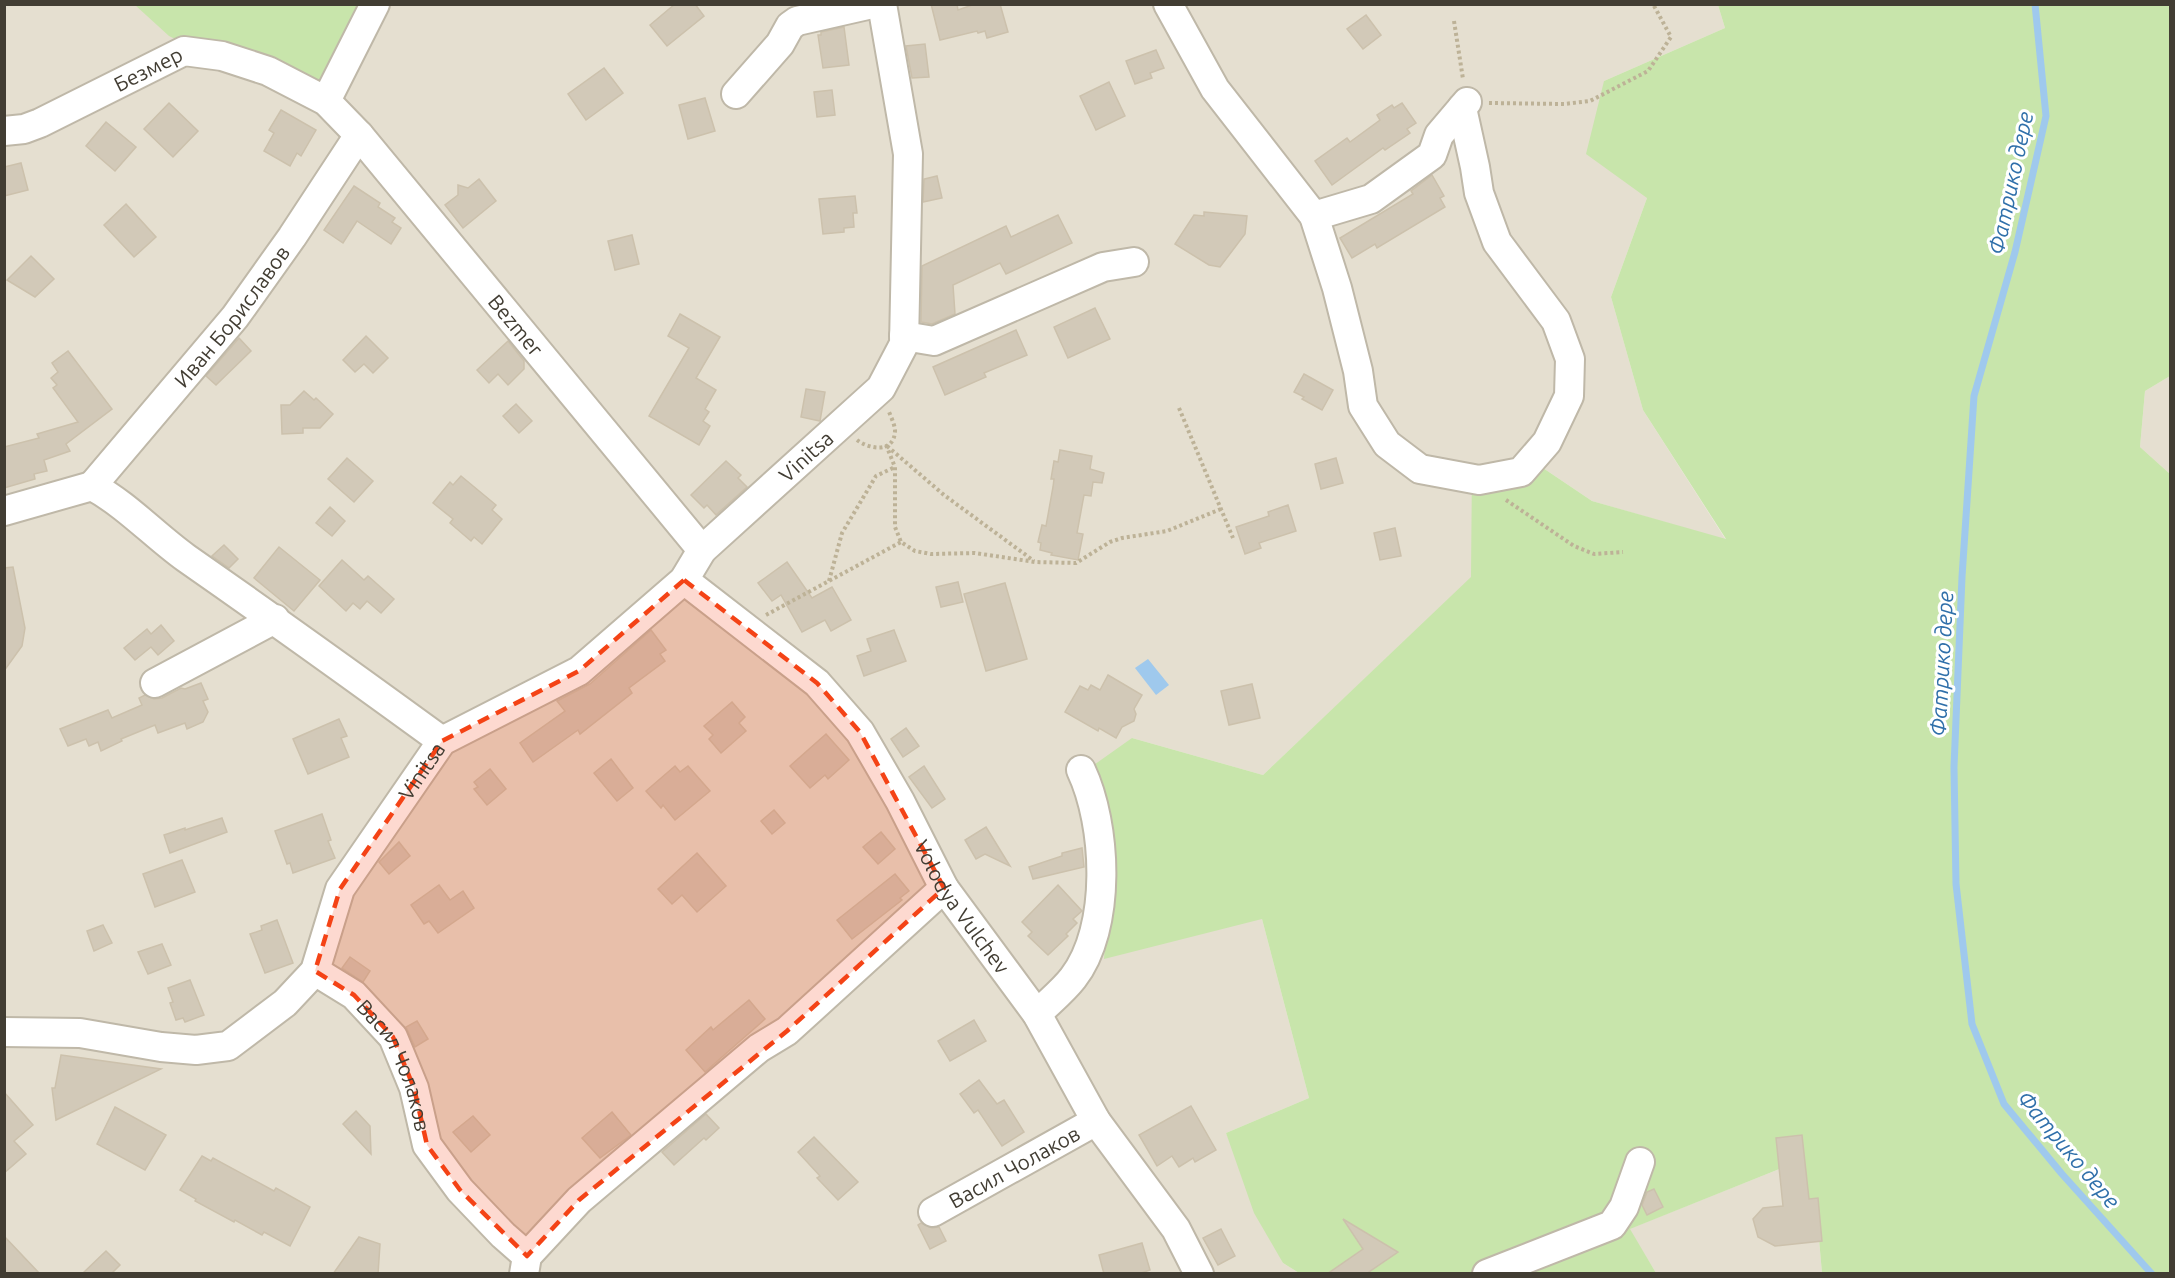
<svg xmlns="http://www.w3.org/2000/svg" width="2175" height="1278" font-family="Ubuntu,sans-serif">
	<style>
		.residential { fill: #e5dfd0 }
		.green { fill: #c8e5ab }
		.water { fill: #9fc9ed }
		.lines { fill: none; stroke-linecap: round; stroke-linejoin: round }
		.stream { stroke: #9fc9ed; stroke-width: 7 }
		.building { fill: #d2c9b8; stroke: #ccc1ac; stroke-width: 1.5 }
		.minor-casing { stroke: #bfb8a8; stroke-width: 32 }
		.path { stroke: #bdb297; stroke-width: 4; stroke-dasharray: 3 3; stroke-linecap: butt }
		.minor { stroke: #fff; stroke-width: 28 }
		.marked { fill: #f44316; fill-opacity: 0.2; stroke: #f44316; stroke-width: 4.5; stroke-dasharray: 12 8; stroke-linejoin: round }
		.labels { text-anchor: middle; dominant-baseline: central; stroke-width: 6; stroke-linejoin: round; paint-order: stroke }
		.street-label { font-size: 21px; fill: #423d33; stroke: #fff }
		.water-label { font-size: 22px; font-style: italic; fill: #3070aa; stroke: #fff }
	</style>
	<rect width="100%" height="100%" fill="#f1ede2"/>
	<g class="residential">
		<polygon points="5,5 1718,5 1725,28 1604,81 1647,198 1611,297 1643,410 1726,540 1592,501 1540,466 1472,465 1472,577 1263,775 1132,738 1262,919 1309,1098 1226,1133 1283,1263 1299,1273 5,1274"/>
		<polygon points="2170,376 2170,474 2140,447 2145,391"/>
		<polygon points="1782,1168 1819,1239 1822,1273 1656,1273 1629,1229"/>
	</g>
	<g class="green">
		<polygon points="135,5 378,5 337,89 179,41 169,36"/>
		<polygon points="1718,5 2170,5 2170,376 2145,391 2140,447 2170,474 2170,1273 1822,1273 1819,1239 1782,1168 1630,1229 1656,1273 1299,1273 1283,1263 1254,1213 1226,1133 1309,1098 1262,919 1104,959 1110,868 1091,767 1132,738 1263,775 1471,577 1472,465 1540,466 1592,501 1726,539 1643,410 1611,297 1647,198 1586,154 1604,81 1725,28"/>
	</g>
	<polygon class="water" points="1148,659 1169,685 1156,695 1135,668"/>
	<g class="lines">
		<polyline class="stream" points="2035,4 2046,116 2015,252 1974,396 1962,577 1954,767 1956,884 1972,1024 2004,1104 2062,1174 2152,1274"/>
	</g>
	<g class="building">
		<polygon points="675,4 695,4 704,16 667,46 650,25"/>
		<polygon points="931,4 957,4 958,10 975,4 1000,4 1008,32 987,38 985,31 978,33 977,31 940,40"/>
		<polygon points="1366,15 1381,35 1363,49 1347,29"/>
		<polygon points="844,27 849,65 823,68 818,35 821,35 821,32"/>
		<polygon points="925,44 929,77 912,78 906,46"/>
		<polygon points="1156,50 1164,68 1150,73 1152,78 1135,84 1126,61"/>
		<polygon points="604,68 623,93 586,120 568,94"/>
		<polygon points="1109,82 1125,116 1096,130 1080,96"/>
		<polygon points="832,90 835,115 817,117 814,92"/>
		<polygon points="705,98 715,131 688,139 679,105"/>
		<polygon points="169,103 198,131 173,157 144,129"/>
		<polygon points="1402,103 1416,123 1407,129 1410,133 1385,150 1383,148 1332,185 1315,161 1347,138 1350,142 1380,120 1377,115 1392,105 1394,108"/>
		<polygon points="281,110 316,130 301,156 297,153 290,166 264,151 274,133 269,130"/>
		<polygon points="106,122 136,147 115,171 86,146"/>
		<polygon points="21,163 28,190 4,196 4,167"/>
		<polygon points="1432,175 1444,196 1440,198 1445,207 1377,248 1375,244 1352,258 1340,238 1413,194 1411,191"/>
		<polygon points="937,176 942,198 923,202 924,179"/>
		<polygon points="479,179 496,201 463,228 445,205 458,195 458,185 468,188"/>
		<polygon points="354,186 380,203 378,207 395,218 392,222 401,228 391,244 357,221 343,243 324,230"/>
		<polygon points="855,196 857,213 853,213 854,227 844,228 844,232 823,234 819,199"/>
		<polygon points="126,204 156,237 134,257 104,225"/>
		<polygon points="1204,212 1247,216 1245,234 1220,267 1209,265 1175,244 1194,215 1204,216"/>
		<polygon points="1058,215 1072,243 1006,274 1000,263 953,285 955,314 932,324 921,322 922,266 1006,226 1011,237"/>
		<polygon points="632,235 639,264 615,270 608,241"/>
		<polygon points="31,256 54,279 35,297 7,280"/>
		<polygon points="1095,308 1110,339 1068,358 1054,327"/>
		<polygon points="680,314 720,337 696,378 716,390 705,409 709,412 703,421 710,426 699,445 649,416 689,348 668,336"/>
		<polygon points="1016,330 1027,355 984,373 986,377 945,395 933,367"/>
		<polygon points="366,336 388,358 373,373 364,364 355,372 343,360"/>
		<polygon points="239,338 251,351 216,385 206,376"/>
		<polygon points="508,341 524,361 524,369 508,385 498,374 489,383 477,370"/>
		<polygon points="68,351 112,409 66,444 70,451 44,460 47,471 34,474 35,479 4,488 4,447 39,438 37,434 78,422 53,388 57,385 51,378 58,372 52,363"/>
		<polygon points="1304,374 1333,390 1322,410 1302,399 1304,397 1294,392"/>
		<polygon points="806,389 825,392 820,421 801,417"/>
		<polygon points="304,391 314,400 316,398 333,414 320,428 303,428 303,433 282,434 281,405 290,405"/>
		<polygon points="516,404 532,421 519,433 503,416"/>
		<polygon points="1060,450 1092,456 1090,469 1104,473 1102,483 1093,482 1091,496 1084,495 1077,533 1083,534 1078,560 1051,555 1052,553 1040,550 1041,543 1038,542 1042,525 1046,526 1053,487 1054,479 1051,479 1054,461 1058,462"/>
		<polygon points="347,458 373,481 354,502 328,479"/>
		<polygon points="1336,458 1343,483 1321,489 1315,464"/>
		<polygon points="726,461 741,475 738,478 747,487 716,515 707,505 704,508 691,495"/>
		<polygon points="461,476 496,505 492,510 502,519 482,544 474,537 471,541 450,523 453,519 433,503 450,482 453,485"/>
		<polygon points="1288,505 1296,531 1259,543 1261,548 1245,554 1236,527 1269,516 1268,512"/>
		<polygon points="330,507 345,521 332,536 316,523"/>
		<polygon points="1395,528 1401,556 1380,560 1374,533"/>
		<polygon points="224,545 238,559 229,568 212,556"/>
		<polygon points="279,547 320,580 294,611 254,578"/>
		<polygon points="342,560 364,580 368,576 394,599 381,613 367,601 360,609 353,603 346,611 319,586"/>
		<polygon points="787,562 812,598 832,587 851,620 831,631 825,620 802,632 781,595 772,601 758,583"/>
		<polygon points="13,567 25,628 22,646 4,671 4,568"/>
		<polygon points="958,582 963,602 941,607 936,587"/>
		<polygon points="1005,583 1027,659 986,671 964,594"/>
		<polygon points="161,625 174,641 158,655 151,647 135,660 124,648 147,629 151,634"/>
		<polygon points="651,630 666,650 660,654 665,661 629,688 632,693 580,734 578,730 533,762 520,743 565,711 557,701 590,684"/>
		<polygon points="894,630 906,661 864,676 857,656 871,651 867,639"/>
		<polygon points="1108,675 1142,695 1134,709 1136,714 1134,721 1122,727 1116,738 1099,728 1098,731 1065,712 1080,686 1088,690 1091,685 1100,690"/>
		<polygon points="201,683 208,699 203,701 208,712 203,722 187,729 185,723 158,733 155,725 121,739 122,741 101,751 98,742 89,746 86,739 68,746 60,729 108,710 112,718 142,705 139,698 145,695 154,699 162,698 181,688 185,689"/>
		<polygon points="1252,684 1260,718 1229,725 1221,691"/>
		<polygon points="732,702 745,717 739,723 746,731 721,753 709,739 713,735 704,726"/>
		<polygon points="339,719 347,736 341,738 349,757 308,774 293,739"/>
		<polygon points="906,728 919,746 903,757 891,739"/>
		<polygon points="826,734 849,760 828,779 825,775 810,788 790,766"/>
		<polygon points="611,759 633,788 617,801 594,773"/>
		<polygon points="675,766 680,772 688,766 710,791 675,820 663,805 661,808 646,791"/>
		<polygon points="924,766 945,799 932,808 909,777"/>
		<polygon points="490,769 506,789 487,805 474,789 478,787 474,782"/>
		<polygon points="774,810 785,823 772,834 761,821"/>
		<polygon points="322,814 331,840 328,841 335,858 293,873 290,863 287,864 275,831"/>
		<polygon points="222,818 227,832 170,853 164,835 185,828 185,830"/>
		<polygon points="986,827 1010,866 985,854 976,859 965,840"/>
		<polygon points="881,832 895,849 878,864 863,847"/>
		<polygon points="399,842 410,856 389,874 379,862"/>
		<polygon points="1082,848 1084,867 1033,879 1029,867 1062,856 1062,853"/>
		<polygon points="697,853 726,886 697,912 682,895 672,904 658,889"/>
		<polygon points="182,860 195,892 155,907 143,874"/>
		<polygon points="895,874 909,891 900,898 902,900 852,939 837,920"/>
		<polygon points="439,885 450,900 463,891 474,908 438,933 429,921 424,924 411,905"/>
		<polygon points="1058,885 1082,911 1073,919 1077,923 1066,934 1068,936 1048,955 1028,936 1032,932 1022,922"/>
		<polygon points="277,920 293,963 265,973 250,934 262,930 261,926"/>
		<polygon points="103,925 112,943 94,951 87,931"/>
		<polygon points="162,944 171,965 148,974 138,952"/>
		<polygon points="350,957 370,971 363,982 342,968"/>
		<polygon points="190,980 204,1015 185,1022 183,1018 176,1020 170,1003 173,1002 168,988"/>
		<polygon points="749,1000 765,1019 705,1072 686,1050 711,1027 713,1030"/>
		<polygon points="974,1020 986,1041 950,1061 938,1041"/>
		<polygon points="417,1021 428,1039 415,1047 406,1027"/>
		<polygon points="61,1055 161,1069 56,1120 52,1088 55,1088"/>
		<polygon points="979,1080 997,1104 1004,1100 1024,1132 1002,1146 978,1110 974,1113 960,1094"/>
		<polygon points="4,1092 33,1125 14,1141 26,1154 4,1173"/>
		<polygon points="1191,1106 1216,1150 1195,1162 1193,1158 1179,1167 1172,1156 1157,1166 1139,1135"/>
		<polygon points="115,1107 166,1135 145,1170 97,1144"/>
		<polygon points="356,1111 370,1126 371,1154 343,1124"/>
		<polygon points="612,1112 631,1135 600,1158 582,1138"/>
		<polygon points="706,1114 719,1128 706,1140 704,1138 674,1165 662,1152"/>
		<polygon points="473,1116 490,1135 471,1152 453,1132"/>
		<polygon points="1802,1135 1809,1199 1818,1198 1822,1241 1775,1246 1758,1237 1753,1219 1763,1208 1783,1206 1776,1138"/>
		<polygon points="814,1137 858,1182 838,1200 817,1178 820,1176 798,1152"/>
		<polygon points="202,1156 211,1161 213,1158 274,1191 276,1188 310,1207 290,1246 264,1232 262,1235 235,1220 234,1222 195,1201 196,1199 180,1190"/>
		<polygon points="1654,1189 1663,1207 1647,1215 1642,1205 1647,1192"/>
		<polygon points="1343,1219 1398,1252 1366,1274 1327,1274 1363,1249"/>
		<polygon points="921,1223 932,1228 939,1227 946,1241 930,1249 918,1225"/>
		<polygon points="1221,1229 1235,1256 1218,1265 1203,1238"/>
		<polygon points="4,1236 40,1274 4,1274"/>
		<polygon points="359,1237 380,1244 378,1274 333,1274"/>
		<polygon points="1142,1243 1150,1270 1138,1274 1104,1274 1099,1255"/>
		<polygon points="106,1251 120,1265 111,1274 82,1274"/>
	</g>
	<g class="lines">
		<defs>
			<g id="minor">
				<polyline points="1168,4 1215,89 1314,216 1337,288 1358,371 1363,406 1387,444 1420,469 1479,480 1521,472 1547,442 1569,396 1570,359 1556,321 1497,242 1479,193 1475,167 1462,108"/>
				<polyline points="736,94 780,44 790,26 797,21 872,4"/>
				<polyline points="326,101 375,4"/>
				<path id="s1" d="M4,131L24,129L40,123L184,51L222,56L268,71L326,101L359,135L702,550"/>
				<polyline points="1314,216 1371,199 1432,155 1439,135 1467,102"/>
				<polyline points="904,336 934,341 1103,267 1134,262"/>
				<path id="s2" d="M92,486L235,317L292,237L359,135"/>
				<path d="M92,486C127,505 154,535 186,558C272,618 357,679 442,741"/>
				<polyline points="4,511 92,486"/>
				<path id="s3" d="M684,580L817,683L860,732L900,801L944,888L1037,1014L1096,1121L1176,1229L1199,1274"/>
				<polyline points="155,683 275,619"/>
				<path id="s4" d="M315,971L354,995L393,1037L414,1088L427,1145L460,1190L503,1235L527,1256"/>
				<path d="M1037,1014C1049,1002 1063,991 1073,978C1112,928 1107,825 1081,770"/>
				<path id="s5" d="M4,1032L80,1033L161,1047L196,1050L228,1046L285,1003L315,971L340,889L442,741L579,671L684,580L702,550L881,388L904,344L908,154L882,4"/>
				<path id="s6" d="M933,1212L1096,1121"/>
				<polyline points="524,1274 527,1256 579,1200 759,1048 787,1031 944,888"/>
				<polyline points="1487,1274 1612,1225 1624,1207 1640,1162"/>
			</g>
		</defs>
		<use href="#minor" class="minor-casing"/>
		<g class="path">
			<polyline points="1454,21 1463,79"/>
			<polyline points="1489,103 1564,104 1590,101 1648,71 1671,37 1653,4"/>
			<polyline points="1179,408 1233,538"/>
			<path d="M857,440C869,449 894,454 895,431C895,425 891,417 889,412"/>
			<polyline points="886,445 895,467 895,527 901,542 915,551 931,554 975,553 1035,562 1076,563 1110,542 1122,538 1167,531 1221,509"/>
			<polyline points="887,446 944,495 1034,561"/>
			<polyline points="1506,500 1574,546 1594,554 1623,552"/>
			<polyline points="829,581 842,533 876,476 895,467"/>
			<polyline points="766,615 901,542"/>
		</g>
		<use href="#minor" class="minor"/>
	</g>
	<path class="marked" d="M684,580L817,683L860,732L944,888L787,1031L579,1200L527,1256L460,1190L427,1145L414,1088L393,1037L354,995L315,971L340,889L442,741L579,671Z"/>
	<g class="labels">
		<g class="street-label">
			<text stroke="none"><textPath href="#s1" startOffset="158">Безмер</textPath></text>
			<text stroke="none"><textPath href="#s2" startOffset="220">Иван Бориславов</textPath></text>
			<text stroke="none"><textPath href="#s1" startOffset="644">Bezmer</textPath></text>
			<text stroke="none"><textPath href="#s5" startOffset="1074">Vinitsa</textPath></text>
			<text stroke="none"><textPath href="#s5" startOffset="570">Vinitsa</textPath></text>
			<text stroke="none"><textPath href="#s3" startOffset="436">Volodya Vulchev</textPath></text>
			<text stroke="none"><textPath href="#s4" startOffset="129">Васил Чолаков</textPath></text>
			<text stroke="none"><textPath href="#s6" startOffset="93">Васил Чолаков</textPath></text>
		</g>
		<g class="water-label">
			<text transform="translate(2010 183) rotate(-78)">Фатрико дере</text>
			<text transform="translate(1941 664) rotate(-87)">Фатрико дере</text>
			<text transform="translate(2069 1149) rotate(50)">Фатрико дере</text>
		</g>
	</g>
	<rect width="2175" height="1278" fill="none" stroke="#423d33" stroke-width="12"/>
</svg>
